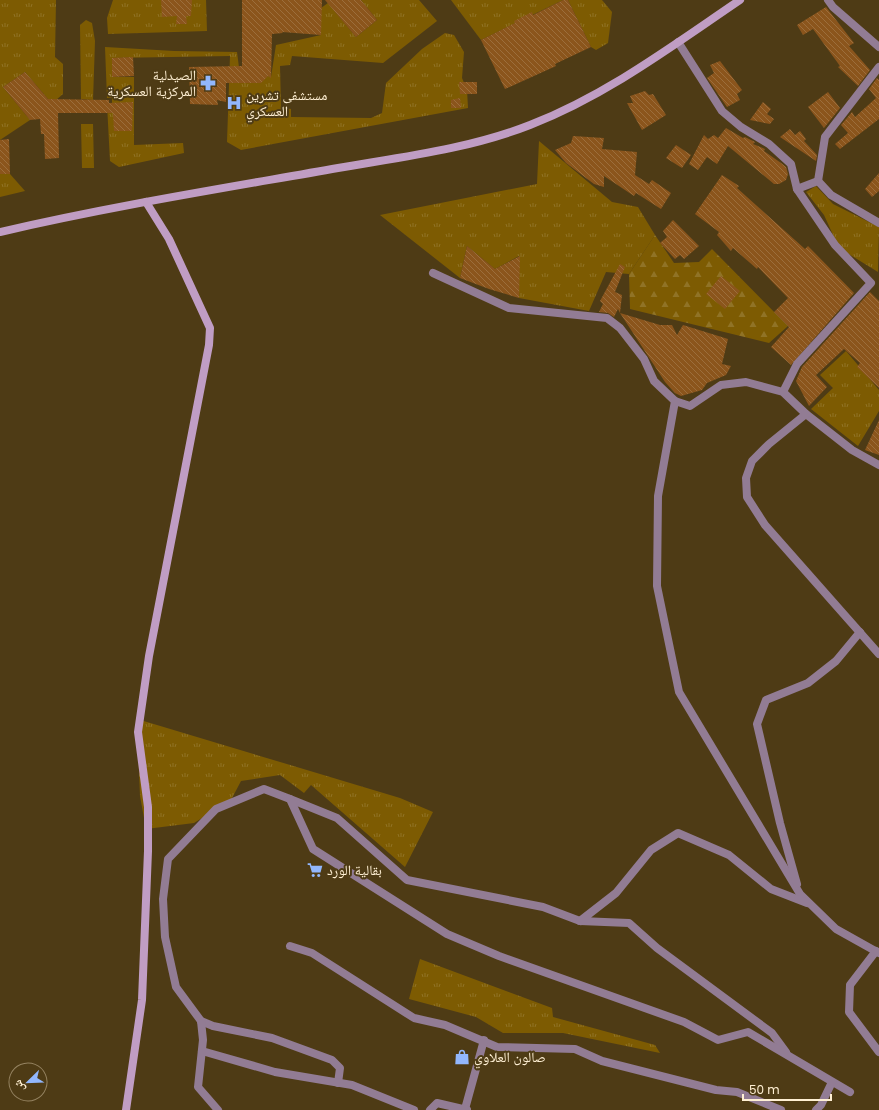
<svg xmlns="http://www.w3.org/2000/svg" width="879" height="1110" font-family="Poppins,'Noto Naskh Arabic',sans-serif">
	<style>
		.grass { fill: url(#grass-tufts) }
		.forest { fill: url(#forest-firs) }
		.building { fill: url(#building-back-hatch) }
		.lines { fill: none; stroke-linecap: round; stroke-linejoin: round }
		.street { stroke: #927c94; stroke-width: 8 }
		.secondary { stroke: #c09dc4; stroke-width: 8 }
		.labels { text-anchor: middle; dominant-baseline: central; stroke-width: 4; stroke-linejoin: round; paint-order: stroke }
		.poi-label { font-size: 14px; fill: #fff0d4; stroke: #4e3b15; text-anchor: start }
	</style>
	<defs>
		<pattern id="grass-tufts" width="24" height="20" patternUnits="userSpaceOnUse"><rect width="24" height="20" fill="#7d5b02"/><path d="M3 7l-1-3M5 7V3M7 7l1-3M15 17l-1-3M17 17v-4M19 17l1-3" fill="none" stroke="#907326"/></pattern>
		<pattern id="forest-firs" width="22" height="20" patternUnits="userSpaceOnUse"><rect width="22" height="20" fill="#7d5b02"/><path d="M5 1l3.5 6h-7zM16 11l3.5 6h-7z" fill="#907326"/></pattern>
		<pattern id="building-back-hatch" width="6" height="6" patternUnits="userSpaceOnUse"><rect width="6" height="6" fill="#8b551c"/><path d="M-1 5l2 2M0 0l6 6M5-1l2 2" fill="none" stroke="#9c6e3c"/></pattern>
	</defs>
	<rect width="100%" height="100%" fill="#4e3b15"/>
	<g class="grass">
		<polygon points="0,0 56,0 55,57 63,64 63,94 56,100 48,99 25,72 3,87 30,120 0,140"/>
		<polygon points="113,0 206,0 207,31 108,34 107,18"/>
		<polygon points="361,0 419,0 437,21 383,63 292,56 290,65 280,66 281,107 291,109 291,117 371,118 382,113 386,83 422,49 445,33 454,35 464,52 462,78 467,90 468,108 241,150 227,142 230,56 112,58 112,77 134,77 134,145 183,143 184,153 119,167 110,161 107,104 112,104 112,98 107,98 105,47 174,51 237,52 241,83 268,76 271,77 276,45 321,35 321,8 328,3 356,37 377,20"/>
		<polygon points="451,0 563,0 481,40"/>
		<polygon points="568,0 602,0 612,12 608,43 596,50 591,47"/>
		<polygon points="86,20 92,23 95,41 93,100 81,99 80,25"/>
		<polygon points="81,124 93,124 94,168 82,168"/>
		<polygon points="539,141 612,202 638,207 655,235 629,274 606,272 589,311 519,298 519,256 495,269 467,246 460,278 380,215 537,184"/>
		<polygon points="0,174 10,174 25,191 0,197"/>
		<polygon points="816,186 833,204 879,227 878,272 839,248 824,215 806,192"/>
		<polygon points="846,351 879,390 879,411 858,446 811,409 833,388 820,375"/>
		<polygon points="137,719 400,798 433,812 405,867 311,785 304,793 280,775 241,781 231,800 194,823 146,829 140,796"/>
		<polygon points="420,959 552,1008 553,1017 655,1045 660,1053 563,1033 503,1033 476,1017 409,999"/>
	</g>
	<polygon class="forest" points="655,235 674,263 699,262 712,249 788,326 769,343 630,309 629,274"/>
	<g class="building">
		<polygon points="161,0 192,0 191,16 186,16 187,24 176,24 177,16 162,17"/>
		<polygon points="242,0 322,0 321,35 282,32 283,33 272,34 271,78 268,76 261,83 226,83 226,102 217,100 218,105 190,104 189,67 242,66"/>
		<polygon points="325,0 361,0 377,20 356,37"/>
		<polygon points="563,0 568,0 591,47 555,64 556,66 505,89 481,40 515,23 514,21 532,12 533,15"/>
		<polygon points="826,7 854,43 849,46 870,70 858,86 838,67 840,66 813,29 803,35 797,25"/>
		<polygon points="133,57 134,76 112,77 112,58"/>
		<polygon points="720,61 742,90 737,94 740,100 727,107 707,78 714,73 710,65"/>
		<polygon points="25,72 48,99 109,100 109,103 133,102 132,131 114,131 113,113 58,113 59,158 45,159 44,134 41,134 40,119 30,120 3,87"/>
		<polygon points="877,78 879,80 879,119 840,149 835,144 848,133 841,125 852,112 855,117 876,98 869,89"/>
		<polygon points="459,82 477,82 477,94 460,94"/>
		<polygon points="645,91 649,95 653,94 666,115 642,130 627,103 633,103 630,96"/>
		<polygon points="828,92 840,108 824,128 808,107"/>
		<polygon points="460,98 461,108 451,108 451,100"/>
		<polygon points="763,102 771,109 767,114 774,119 770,124 750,120"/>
		<polygon points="726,128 743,138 745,137 755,142 753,144 765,149 764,151 781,163 786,167 788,174 786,180 779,184 774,184 728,146 717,164 707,157 698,170 689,164 704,135 708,139 714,135 718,138"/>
		<polygon points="790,129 795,135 800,131 806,139 804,141 817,155 816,161 780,137"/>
		<polygon points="573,136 604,138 602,149 637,152 635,175 649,184 652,180 671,193 661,209 636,193 634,196 604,176 604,187 594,184 566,163 555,150 571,143"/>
		<polygon points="9,139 10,174 0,174 0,140"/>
		<polygon points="676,145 691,155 682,168 666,158"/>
		<polygon points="879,173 879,191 872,197 865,189"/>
		<polygon points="722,175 739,186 737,188 805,249 808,246 854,293 791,365 771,347 789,327 774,312 788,298 758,267 757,269 733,248 731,251 717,235 719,232 695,214"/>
		<polygon points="673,220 699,246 684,259 680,255 675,259 660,243 667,237 663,231"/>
		<polygon points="467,246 495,269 520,256 519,298 489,289 460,278"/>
		<polygon points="620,264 625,267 615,292 622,295 620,313 618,309 614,317 608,313 599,312 603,304 600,301"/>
		<polygon points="721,276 740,291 725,309 706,294"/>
		<polygon points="870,292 879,301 879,388 857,367 860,363 844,349 816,375 827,387 809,406 796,381 802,367"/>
		<polygon points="620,313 660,325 672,325 677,335 683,325 728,339 722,364 731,366 726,375 707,383 702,390 681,396 675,393 665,382"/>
		<polygon points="879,420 879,455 865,450"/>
	</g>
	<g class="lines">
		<g class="street">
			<polyline points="828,0 833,7 879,47"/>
			<polyline points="678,42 722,111 741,127 769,144 791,164 797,189 835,245 871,283 797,364 783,392"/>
			<polyline points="818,181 825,137 879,67"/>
			<polyline points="797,189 818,181 831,195 879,223"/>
			<polyline points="433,273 509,308 607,318 620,328 644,359 654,381 675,401 658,496 657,586 679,692 800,894 836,929 879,953"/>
			<polyline points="675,401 690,406 721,385 746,382 783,392 806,414 852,450 879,465"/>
			<polyline points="806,414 769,444 752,461 746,478 747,497 765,525 879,654"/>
			<polyline points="290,799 337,818 407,880 543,907 580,921"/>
			<polyline points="797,884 780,823 757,724 766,700 808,683 836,661 860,632"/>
			<polyline points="290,946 312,953 414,1018 445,1025 497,1047 575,1049 602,1061 716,1090 737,1092 781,1110"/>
			<polyline points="876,951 850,985 849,1012 879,1052"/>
			<polyline points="201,1021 213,1026 272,1038 332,1060 340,1068 338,1083"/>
			<polyline points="202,1051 275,1072 352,1085 414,1110"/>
			<polyline points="786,1052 772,1033 657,948 629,923 580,921 616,893 651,850 678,833 729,855 771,889 807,903"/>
			<polyline points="465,1109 484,1040"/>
			<polyline points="218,1110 198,1087 203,1040 201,1021 176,987 165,937 163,899 168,859 216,809 264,789 290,799 313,849 447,934 499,956 684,1022 718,1040 748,1032 850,1092"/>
			<polyline points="430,1110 437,1103 467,1110"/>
			<polyline points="816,1110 821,1105 832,1082"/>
		</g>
		<g class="secondary">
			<path d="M0,232C112,206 225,188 338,168C402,157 469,149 530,125C607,95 672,46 740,0"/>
			<polyline points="126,1110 142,1000 148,851 148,807 138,732 149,656 209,345 210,328 169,239 146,202"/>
		</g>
	</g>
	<defs>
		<symbol id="pharmacy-bare" viewBox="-9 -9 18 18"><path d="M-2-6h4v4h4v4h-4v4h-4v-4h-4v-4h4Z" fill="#92b7fd" stroke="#4e3b15" stroke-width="2.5" paint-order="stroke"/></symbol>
		<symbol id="hospital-bare" viewBox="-9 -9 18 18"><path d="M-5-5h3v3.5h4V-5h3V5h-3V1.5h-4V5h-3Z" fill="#92b7fd" stroke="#4e3b15" stroke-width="2.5" paint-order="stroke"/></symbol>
		<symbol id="supermarket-bare" viewBox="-9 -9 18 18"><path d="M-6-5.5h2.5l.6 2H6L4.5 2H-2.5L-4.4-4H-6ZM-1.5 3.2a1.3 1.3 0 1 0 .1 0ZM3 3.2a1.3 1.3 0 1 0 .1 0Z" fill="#92b7fd" stroke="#4e3b15" stroke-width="2.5" paint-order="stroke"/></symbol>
		<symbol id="shop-bare" viewBox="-9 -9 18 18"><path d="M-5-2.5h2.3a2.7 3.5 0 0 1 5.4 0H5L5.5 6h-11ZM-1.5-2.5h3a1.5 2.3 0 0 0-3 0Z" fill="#92b7fd" stroke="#4e3b15" stroke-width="2.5" paint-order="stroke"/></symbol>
	</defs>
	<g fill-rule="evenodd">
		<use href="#pharmacy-bare" x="197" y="72" width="22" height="22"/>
		<use href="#hospital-bare" x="223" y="92" width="22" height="22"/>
		<use href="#supermarket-bare" x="304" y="859" width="22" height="22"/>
		<use href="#shop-bare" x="451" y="1046" width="22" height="22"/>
	</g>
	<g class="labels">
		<g class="poi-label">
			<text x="196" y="75" text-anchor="end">الصيدلية<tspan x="196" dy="16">المركزية العسكرية</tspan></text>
			<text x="246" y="95">مستشفى تشرين<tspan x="246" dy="16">العسكري</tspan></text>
			<text x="327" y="870">بقالية الورد</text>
			<text x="474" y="1057">صالون العلاوي</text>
		</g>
	</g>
	<g transform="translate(28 1082) rotate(247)"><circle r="19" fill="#4e3b15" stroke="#958361"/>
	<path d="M0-3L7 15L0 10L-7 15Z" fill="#92b7fd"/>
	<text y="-6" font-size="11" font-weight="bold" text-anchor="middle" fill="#fff0d4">ش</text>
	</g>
	<path d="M743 1094v6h88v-6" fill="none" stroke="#fff0d4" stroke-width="2"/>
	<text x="749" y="1094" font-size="12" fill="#fff0d4" stroke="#4e3b15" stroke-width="3" paint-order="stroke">50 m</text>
</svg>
